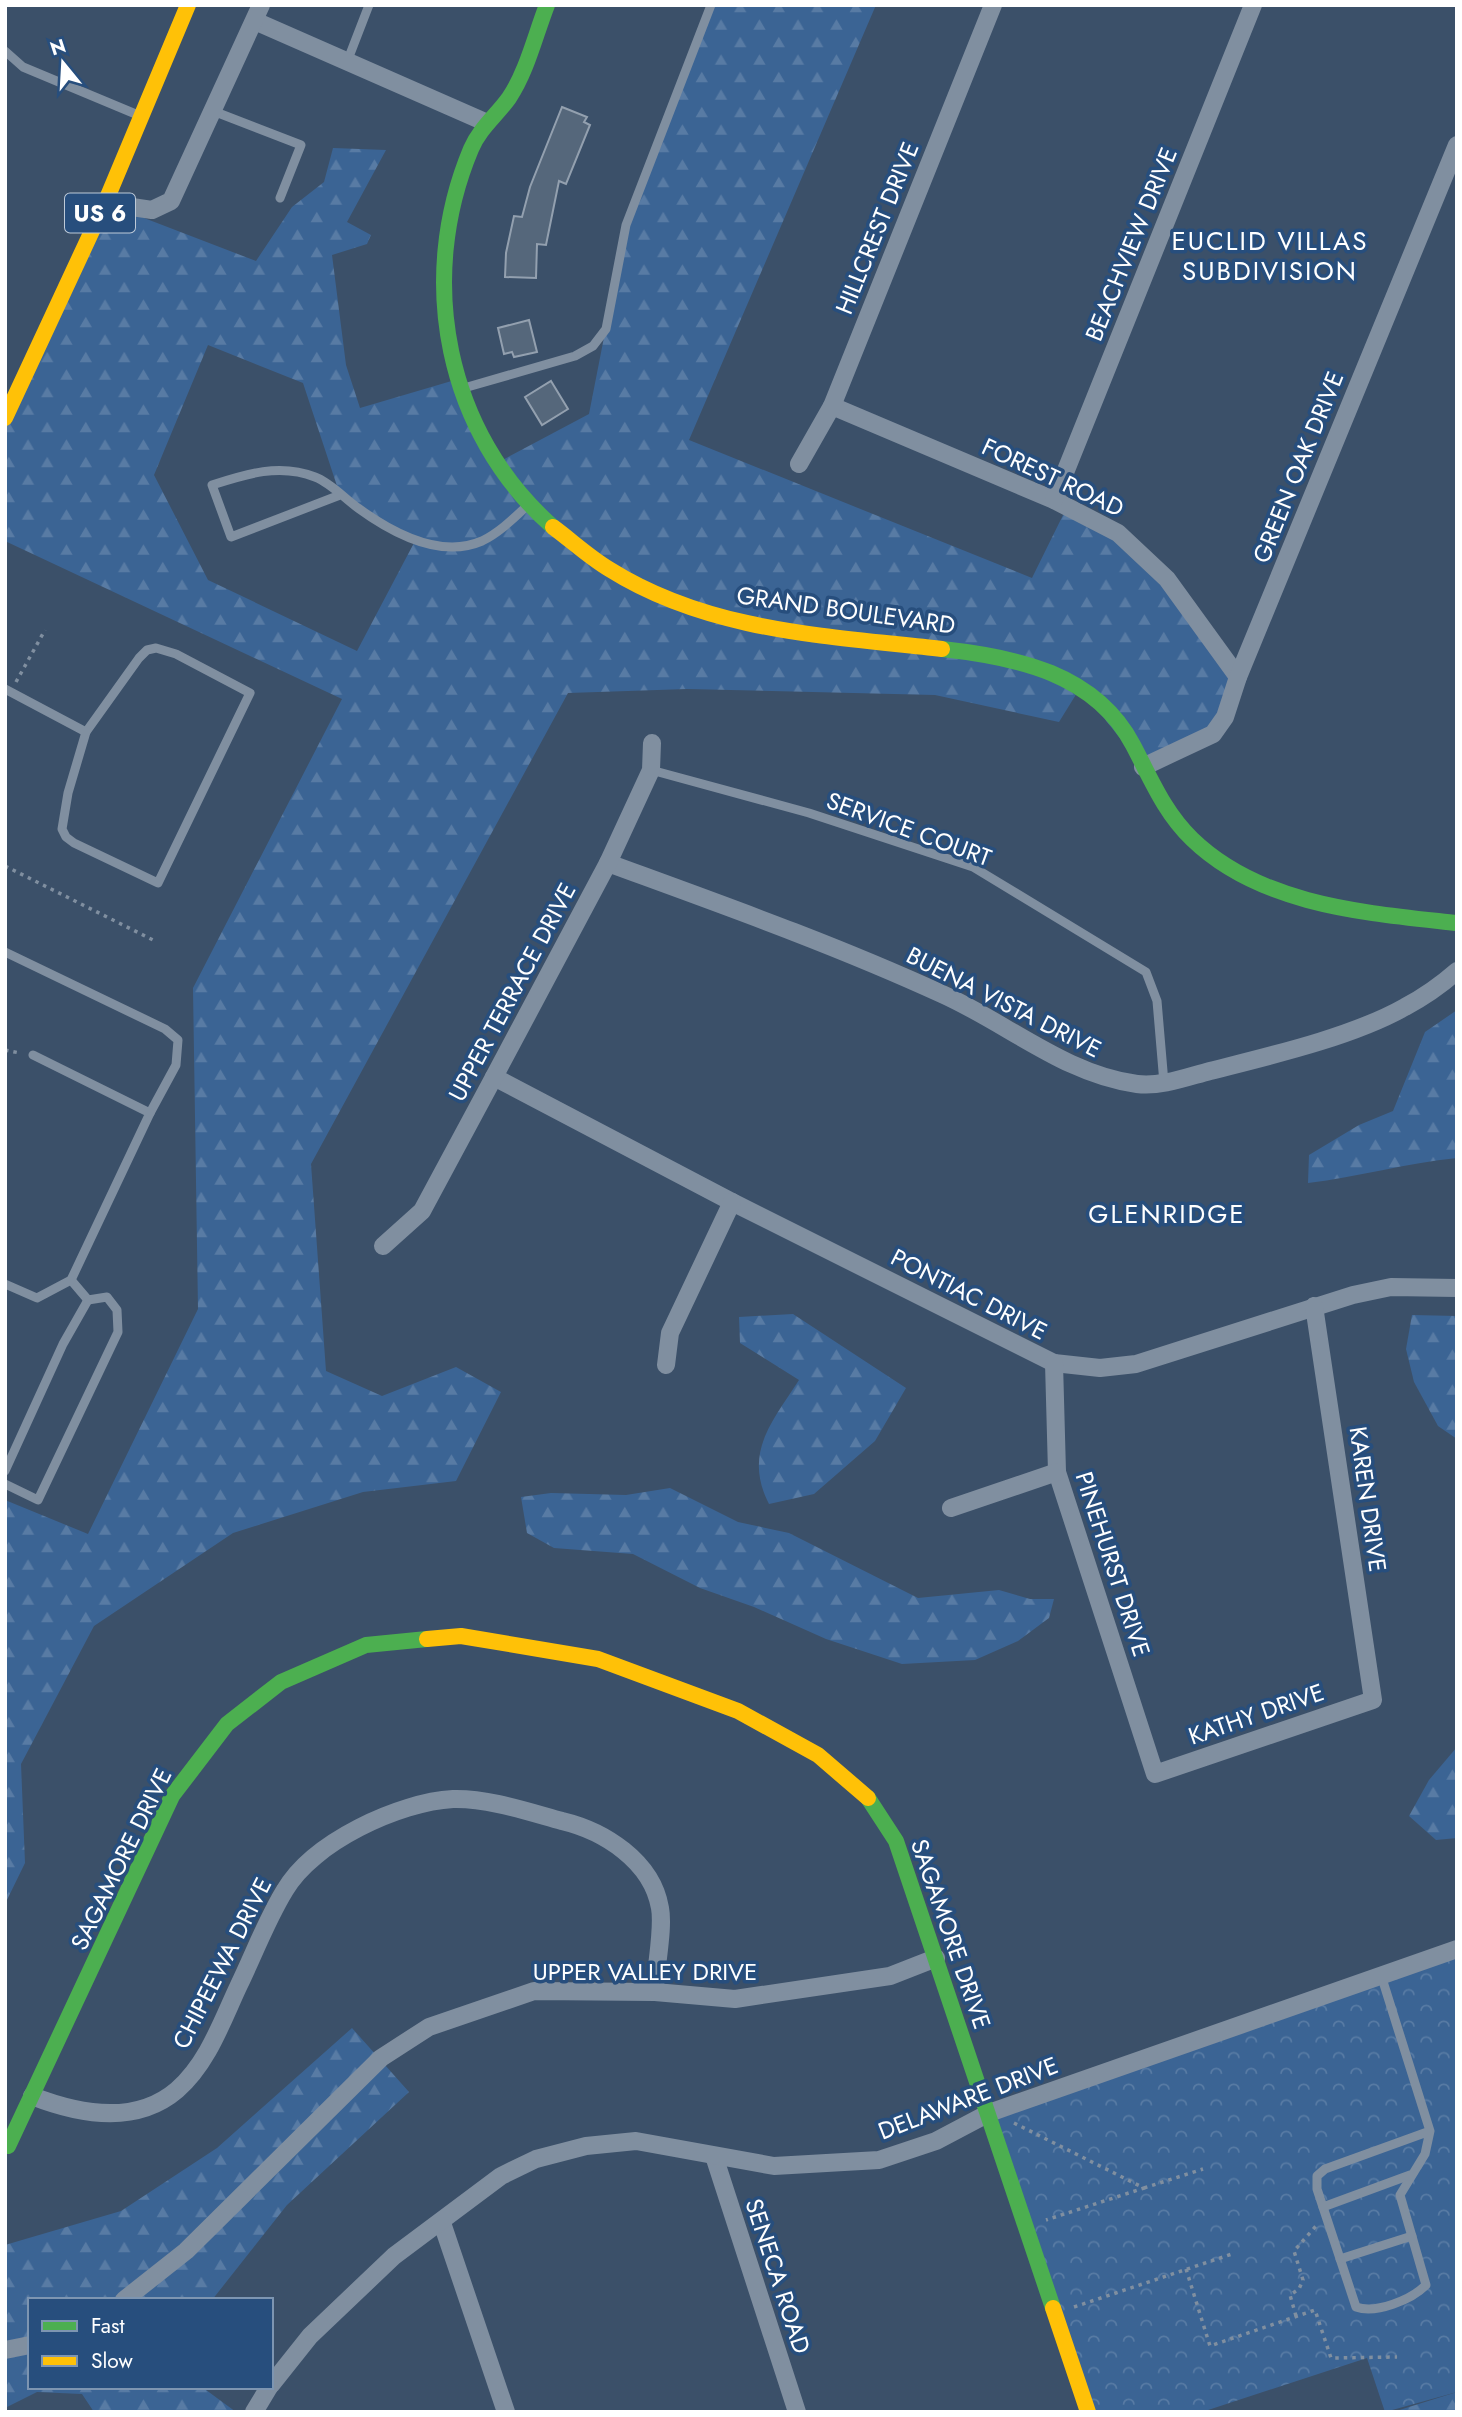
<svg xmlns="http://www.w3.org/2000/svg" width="1462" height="2417" font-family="Jost,sans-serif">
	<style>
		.forest { fill: url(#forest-firs); fill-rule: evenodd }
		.park { fill: url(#park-crowns) }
		.building { fill: #55677b; stroke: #93a0af; stroke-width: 2 }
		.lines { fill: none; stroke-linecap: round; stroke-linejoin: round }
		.path { stroke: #808fa0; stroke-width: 3.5; stroke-dasharray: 3.5 5; stroke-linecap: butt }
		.lane { stroke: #808fa0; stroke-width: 9 }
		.street { stroke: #808fa0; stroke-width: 18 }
		.fast { stroke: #4caf50; stroke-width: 16 }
		.slow { stroke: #ffc107; stroke-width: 16 }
		.labels { text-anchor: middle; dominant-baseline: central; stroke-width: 7; stroke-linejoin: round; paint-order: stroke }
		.shield { fill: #274e7d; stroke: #becad8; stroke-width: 2 }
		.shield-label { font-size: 23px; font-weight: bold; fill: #fff }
		.street-label { font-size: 24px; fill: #fff; stroke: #274e7d }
		.neighbourhood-label { font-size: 26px; letter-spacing: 2px; fill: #fff; stroke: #274e7d }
	</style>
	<defs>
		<pattern id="forest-firs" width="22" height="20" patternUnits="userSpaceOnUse" patternTransform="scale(1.75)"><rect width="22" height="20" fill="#3b6494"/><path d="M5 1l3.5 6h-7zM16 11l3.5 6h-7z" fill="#587ba4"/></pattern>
		<pattern id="park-crowns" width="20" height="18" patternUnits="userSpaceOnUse" patternTransform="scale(1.75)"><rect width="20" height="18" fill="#3b6494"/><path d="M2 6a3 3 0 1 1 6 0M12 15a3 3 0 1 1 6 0" fill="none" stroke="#587ba4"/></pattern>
	</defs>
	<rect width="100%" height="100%" fill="#3b5069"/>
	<g class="forest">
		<path d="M711,5H876L689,440L1032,578L1067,507L1118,533L1238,677L1225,717L1143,767L1080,688L1059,722L935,695L687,689L568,693L311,1164L326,1371L382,1396L456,1367L501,1392L456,1481L363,1492L233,1533L94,1626L21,1764L25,1863L5,1904V1500L88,1534L198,1309L193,988L342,699L5,541V418L105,203L256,261L292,207L324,182L333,148L386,150L347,222L371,235L367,244L332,255L346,365L360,408L455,380L495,464L589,414L626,225ZM208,345L303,383L340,495L415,541L357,651L208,580L154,475Z"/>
		<path d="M1457,1010V1158C1406,1163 1358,1177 1308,1183L1309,1155L1359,1125L1393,1111L1425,1032Z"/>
		<path d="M793,1314L906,1388L875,1441L814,1494L769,1504C743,1453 772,1422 799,1380L740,1343L739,1317Z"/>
		<polygon points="1412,1315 1457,1316 1457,1439 1438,1426 1414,1382 1406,1349"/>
		<polygon points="670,1488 738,1522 789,1533 918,1598 999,1590 1030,1599 1054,1599 1049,1618 1018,1641 975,1660 902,1664 826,1639 754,1607 700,1588 633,1554 554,1548 527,1533 521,1497 551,1493 626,1495"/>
		<polygon points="1457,1747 1457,1838 1436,1840 1409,1816 1429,1780"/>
		<polygon points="352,2028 409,2092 287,2205 212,2300 30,2300 30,2387 202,2387 236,2412 94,2412 82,2394 37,2392 5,2408 5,2245 121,2211 217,2148"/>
		<polygon points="1457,2392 1457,2412 1393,2412"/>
	</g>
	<polygon class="park" points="1457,1949 1457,2392 1385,2412 1367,2358 1202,2412 1088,2412 989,2113"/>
	<g class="building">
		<polygon points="562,107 587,117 584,122 590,125 566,184 559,181 546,245 537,244 536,278 505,277 506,253 514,216 522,217 530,187"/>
		<polygon points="529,320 537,352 514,357 512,352 504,354 498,328"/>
		<polygon points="551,381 568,409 542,425 525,397"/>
	</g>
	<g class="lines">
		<g class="path">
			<polyline points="16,682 45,630"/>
			<polyline points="5,866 157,942"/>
			<polyline points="5,1050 20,1053"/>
			<polyline points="1014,2123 1144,2188 1046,2220"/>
			<polyline points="1144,2188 1203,2169"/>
			<polyline points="1186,2269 1210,2346 1315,2310 1331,2358 1397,2357"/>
			<polyline points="1074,2307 1232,2254"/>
			<polyline points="1296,2316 1290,2295 1299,2289 1303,2280 1294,2251 1316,2226"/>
		</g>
		<g class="lane">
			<polyline points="5,51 23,67 138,115"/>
			<polyline points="347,62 369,5"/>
			<polyline points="213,111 301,145 280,198"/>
			<polyline points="464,388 575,356 593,346 606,329 626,225 711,5"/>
			<path d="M340,495L231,537L212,485C246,474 280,463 315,477C331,483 345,499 358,508C391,532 440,559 482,541C500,532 514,518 528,505"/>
			<polygon points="156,648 176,654 250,693 158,883 74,843 66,837 62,829 68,793 86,732 139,658 147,650"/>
			<polyline points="5,689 86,732"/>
			<polyline points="651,770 809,813 973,867 1146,972 1157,1001 1164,1083"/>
			<polyline points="5,952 165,1029 178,1040 176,1065 150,1113"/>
			<polyline points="71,1280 88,1300"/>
			<polyline points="5,1284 37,1298 71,1280 150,1113 33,1055"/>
			<polyline points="5,1471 63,1344 88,1300"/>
			<polyline points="5,1484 38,1500 118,1332 117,1310 107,1297 88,1300"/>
			<path d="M1381,1975L1430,2131L1425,2154L1400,2195L1426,2285C1411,2300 1376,2314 1356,2307L1317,2189V2176L1325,2169L1430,2131"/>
			<polyline points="1323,2207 1410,2175"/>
			<polyline points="1340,2259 1412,2236"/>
		</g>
		<g class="street">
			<polyline points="255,21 485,122"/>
			<polyline points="105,203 152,210 171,201 261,5"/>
			<polyline points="832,406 1054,500 1118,533 1167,579 1238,677"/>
			<polyline points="799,464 832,406 993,5"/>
			<polyline points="1054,500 1253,5"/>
			<polyline points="1143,767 1213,734 1225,717 1238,677 1457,145"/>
			<path d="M608,863C720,904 833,944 942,994C1007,1023 1066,1075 1137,1084C1161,1087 1187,1077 1210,1071C1269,1056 1352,1037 1405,1007C1424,997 1441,985 1457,971"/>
			<polyline points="494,1077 732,1202 1054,1363 1100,1368 1136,1364 1353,1295 1391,1287 1457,1288"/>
			<polyline points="383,1246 422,1211 494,1077 608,863 651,770 652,743"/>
			<polyline points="1054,1363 1057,1472 1155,1774 1373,1700 1314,1306"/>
			<polyline points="666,1365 670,1333 732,1202"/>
			<polyline points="951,1508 1057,1472"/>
			<path d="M32,2096C78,2114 135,2126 177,2090C208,2063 222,2021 239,1985C254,1954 267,1919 285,1890C313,1842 399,1802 453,1799C488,1798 529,1812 562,1821C604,1831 652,1861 660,1908C664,1929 655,1969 655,1992"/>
			<polyline points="714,2156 797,2412"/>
			<polyline points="442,2223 506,2412"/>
			<polyline points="124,2300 186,2251 381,2058 429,2027 534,1991 655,1992 735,1999 890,1976 936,1958"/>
			<polyline points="5,2350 30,2345"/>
			<polyline points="271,2385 310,2336 394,2256 501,2176 536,2159 586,2146 636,2141 774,2166 879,2160 936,2141 989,2113 1457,1949"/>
			<polyline points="254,2412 269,2387"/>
		</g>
		<g class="fast">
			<path d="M547,5C535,36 527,71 509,98C496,116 480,128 471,149C416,280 446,433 553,527"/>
			<path d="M942,649C1016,657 1095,673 1133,745C1151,779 1164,812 1192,839C1261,906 1367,913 1457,923"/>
			<polyline points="868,1798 896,1841 1053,2308"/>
			<polyline points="8,2146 172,1796 227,1724 281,1682 366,1645 427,1639"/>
		</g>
		<g class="slow">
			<polyline points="5,418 105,203 188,5"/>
			<path d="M553,527C572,541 589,557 609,569C709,632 828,636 942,649"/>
			<polyline points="427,1639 461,1636 598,1659 738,1711 818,1755 868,1798"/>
			<polyline points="1053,2308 1088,2412"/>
		</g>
	</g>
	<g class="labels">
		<rect class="shield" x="65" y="193.5" width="70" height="39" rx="5"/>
		<g class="shield-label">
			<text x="100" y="213">US 6</text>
		</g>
		<g class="street-label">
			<text transform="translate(877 228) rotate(-68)">HILLCREST DRIVE</text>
			<text transform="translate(1131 244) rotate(-68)">BEACHVIEW DRIVE</text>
			<text transform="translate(1298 467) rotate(-68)">GREEN OAK DRIVE</text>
			<text transform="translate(1053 477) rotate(25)">FOREST ROAD</text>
			<text transform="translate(846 610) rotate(8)">GRAND BOULEVARD</text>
			<text transform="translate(909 829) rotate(20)">SERVICE COURT</text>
			<text transform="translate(512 992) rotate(-62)">UPPER TERRACE DRIVE</text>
			<text transform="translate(1004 1002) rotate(27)">BUENA VISTA DRIVE</text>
			<text transform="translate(969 1294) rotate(27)">PONTIAC DRIVE</text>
			<text transform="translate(1368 1499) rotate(82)">KAREN DRIVE</text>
			<text transform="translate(1113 1564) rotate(72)">PINEHURST DRIVE</text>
			<text transform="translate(1256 1714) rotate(-19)">KATHY DRIVE</text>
			<text transform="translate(121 1859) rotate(-64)">SAGAMORE DRIVE</text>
			<text transform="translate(951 1934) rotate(71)">SAGAMORE DRIVE</text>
			<text transform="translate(222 1963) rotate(-63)">CHIPEEWA DRIVE</text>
			<text x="645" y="1971">UPPER VALLEY DRIVE</text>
			<text transform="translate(968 2098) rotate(-21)">DELAWARE DRIVE</text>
			<text transform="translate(778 2276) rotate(72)">SENECA ROAD</text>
		</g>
		<g class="neighbourhood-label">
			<text x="1270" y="241">EUCLID VILLAS<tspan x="1270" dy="30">SUBDIVISION</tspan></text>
			<text x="1167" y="1214">GLENRIDGE</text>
		</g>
	</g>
	<rect width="1462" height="2417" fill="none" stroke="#ffffff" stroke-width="14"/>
	<rect x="28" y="2298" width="245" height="91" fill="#274e7d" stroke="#7d95b1" stroke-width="2"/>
	<rect x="42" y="2321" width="35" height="10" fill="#4caf50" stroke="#7d95b1" stroke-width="2"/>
	<text x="91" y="2333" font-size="21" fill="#ffffff">Fast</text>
	<rect x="42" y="2356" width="35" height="10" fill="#ffc107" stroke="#7d95b1" stroke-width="2"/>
	<text x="91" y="2368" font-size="21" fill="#ffffff">Slow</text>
	<g transform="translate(63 63) rotate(342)" stroke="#274e7d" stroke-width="5" paint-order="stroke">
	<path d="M0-5L12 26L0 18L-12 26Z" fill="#ffffff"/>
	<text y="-10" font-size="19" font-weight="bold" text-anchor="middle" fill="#ffffff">N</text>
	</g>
</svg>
